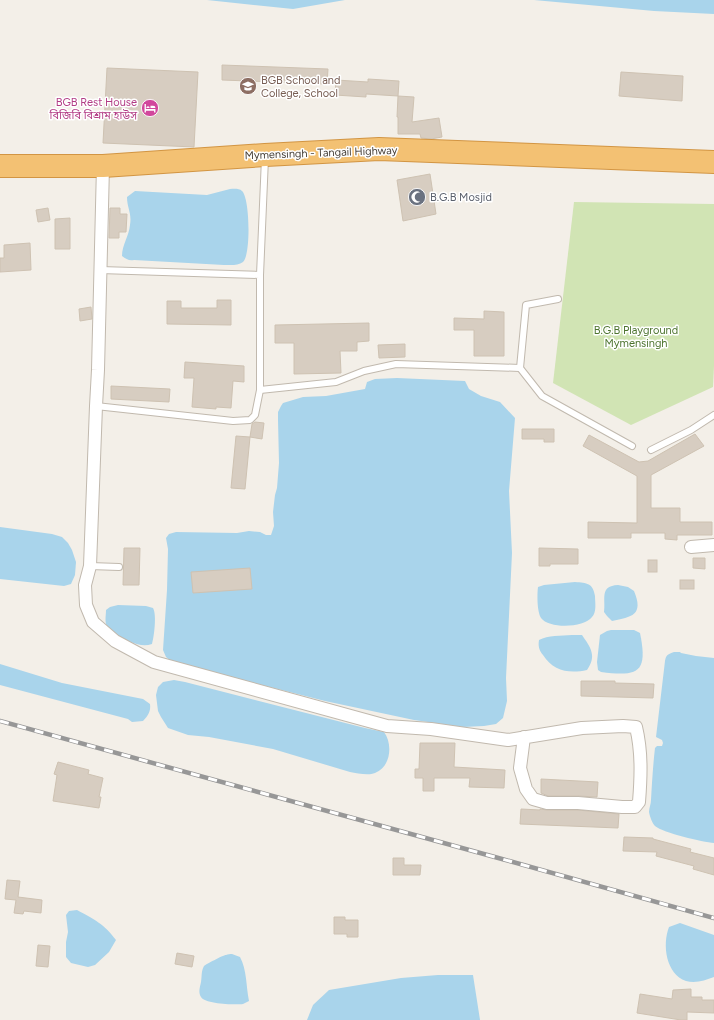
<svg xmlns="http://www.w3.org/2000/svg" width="714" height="1020" font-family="Figtree,'Noto Sans Bengali',sans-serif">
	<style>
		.green { fill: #d1e4b4 }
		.water { fill: #a9d4eb }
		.building { fill: #d7cdc1; stroke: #cec2b2 }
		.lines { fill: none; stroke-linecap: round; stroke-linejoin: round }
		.lane-casing { stroke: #c1b9ae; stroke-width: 8 }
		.street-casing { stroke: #c1b9ae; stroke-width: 14 }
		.highway-casing { stroke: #d29543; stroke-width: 24 }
		.lane { stroke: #fff; stroke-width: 6 }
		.street { stroke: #fff; stroke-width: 12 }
		.highway { stroke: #f3c173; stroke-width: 22 }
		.rail-casing { stroke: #979797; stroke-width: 4.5 }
		.rail { stroke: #fff; stroke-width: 3; stroke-dasharray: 9; stroke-linecap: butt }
		.labels { text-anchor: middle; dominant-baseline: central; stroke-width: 3; stroke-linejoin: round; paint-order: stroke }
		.education-label { font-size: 11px; fill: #785e54; stroke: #fff; text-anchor: start }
		.hotel-label { font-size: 11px; fill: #b23c85; stroke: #fff; text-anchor: end }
		.street-label { font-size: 11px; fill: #463f37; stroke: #fff }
		.worship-label { font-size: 11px; fill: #5b616d; stroke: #fff; text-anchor: start }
		.park-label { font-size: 11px; fill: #4d742f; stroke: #fff }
	</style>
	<rect width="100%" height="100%" fill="#f3efe8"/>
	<polygon class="green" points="574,202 714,204 714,366 713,387 631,425 553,383"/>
	<g class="water">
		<polygon points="207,0 345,0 293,9"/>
		<polygon points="534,0 714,0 714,14 654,11"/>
		<path d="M230,189C233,189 239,188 242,191C250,198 251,255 243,262C238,266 230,265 224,265L134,260C129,261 126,259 122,256C122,245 129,236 130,225C132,213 127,208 127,197L135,191L207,195Z"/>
		<polygon points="397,378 465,381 469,389 481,396 500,402 515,418 509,491 512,553 506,678 507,701 503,718 496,724 484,726 463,727 414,720 325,701 172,662 166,657 163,650 167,590 168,549 166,538 169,534 176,532 237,533 249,531 260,532 266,535 271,535 274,526 273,512 275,495 277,488 279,463 278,420 278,412 281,406 283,403 303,397 326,396 365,389 367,382 375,379"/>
		<polygon points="0,527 52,534 62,537 68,543 72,550 76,562 75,575 71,584 64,586 0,579"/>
		<path d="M575,582C587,583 593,583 595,596C595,602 597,612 592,617C584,628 549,629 541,618C537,612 537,594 538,587L544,585Z"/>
		<path d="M618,585L628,587L634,591C644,615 632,617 612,621L607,616L604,612C606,599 599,586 618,585Z"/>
		<path d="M118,605L146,606L153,608C157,615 154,637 152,644C140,648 128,641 119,636C115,634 110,632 108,628C104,623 106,616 106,610L110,607Z"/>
		<path d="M611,630H634L640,633C648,672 639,677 601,672L598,670L597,662L600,635L607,631Z"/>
		<path d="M572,635H582C591,648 597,656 587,670C569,674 553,671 543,655C539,650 538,646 539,640C548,635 561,636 572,635Z"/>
		<path d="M674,652H680L681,653L696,656L714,658V843C703,842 663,833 655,826C652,823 650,817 649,812C649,808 651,804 651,800C652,783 653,765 655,748L657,746H662L663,743L662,740L656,737L665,661C666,655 668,654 674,652Z"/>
		<path d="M0,664L62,683L143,699L150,704C151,711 148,716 143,721L132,722L128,719L0,685Z"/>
		<path d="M174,680L185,682L365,728L384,732C393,744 391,767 375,773C368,776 357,773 350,772L273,749L209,737L188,735L168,728L161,717L158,711L156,695L158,687L163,682Z"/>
		<path d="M77,910C94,919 104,924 116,940L109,952L95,965L88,967L71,963L66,957V942L68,932L66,915L69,911Z"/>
		<path d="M680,923L714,935V977C705,980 696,984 686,981C666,974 662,945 669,927Z"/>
		<path d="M232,954L240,957C247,970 246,986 249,1001C247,1002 245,1003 243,1004C235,1005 205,1004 201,997C198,992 200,987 201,982C202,977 201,971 204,966C205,965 223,955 226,955C228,954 230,954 232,954Z"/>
		<polygon points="438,975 473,975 480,1020 307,1020 313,1005 329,990 401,978"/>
	</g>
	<g class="building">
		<polygon points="222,65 328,69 327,84 222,80"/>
		<polygon points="107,68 198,72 194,147 103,143"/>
		<polygon points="621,72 683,76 682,101 619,96"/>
		<polygon points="368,79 399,81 398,96 366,94 366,97 335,95 336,80 368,82"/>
		<polygon points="398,96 414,97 412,122 439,118 442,137 431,139 421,138 420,134 398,134 398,117 397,117"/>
		<polygon points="430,174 436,214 403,221 397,180"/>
		<polygon points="48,208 50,220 38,222 36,210"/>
		<polygon points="110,208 120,208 120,214 127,214 126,232 119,232 119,238 109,238"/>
		<polygon points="70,218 70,249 55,249 55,219"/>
		<polygon points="30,243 31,270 0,272 0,258 4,258 4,245"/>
		<polygon points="217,300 231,300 231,325 167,324 167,301 181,301 181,308 217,308"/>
		<polygon points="91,307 92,319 80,321 79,309"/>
		<polygon points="484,311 504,312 504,356 474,356 474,330 454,330 454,318 484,319"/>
		<polygon points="369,323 369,341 357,342 357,351 340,351 341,373 294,374 294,343 275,343 275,325"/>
		<polygon points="405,344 405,357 379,358 378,345"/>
		<polygon points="185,362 244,366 244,382 233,381 231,408 216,407 216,409 192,407 194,378 184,378"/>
		<polygon points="111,386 170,389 169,402 111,399"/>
		<polygon points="255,422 264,423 262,439 250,437 252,424"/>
		<polygon points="522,429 554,429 554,442 544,442 544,439 522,439"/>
		<polygon points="695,434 704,446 651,475 651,508 680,508 680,522 712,522 712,535 677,535 677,540 665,539 665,533 631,533 631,538 588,538 588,522 637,523 637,476 583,446 589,435 639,462 648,461"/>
		<polygon points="236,436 250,437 245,489 231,488"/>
		<polygon points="124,548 140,548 139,585 123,585"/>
		<polygon points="539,548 578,549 578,564 550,564 550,566 539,566"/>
		<polygon points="693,558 705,558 705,569 693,568"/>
		<rect x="648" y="560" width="9" height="12"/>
		<polygon points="250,568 252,589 193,593 191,572"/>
		<rect x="680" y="580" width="14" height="9"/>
		<polygon points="581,681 615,681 615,683 654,684 653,698 581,696"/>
		<polygon points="420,743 455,743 454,767 505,770 504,788 469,787 470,778 434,778 434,791 423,791 423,778 415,778 415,769 419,769"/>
		<polygon points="58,762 89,770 88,774 103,778 99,797 101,797 99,808 53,801 57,775 54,774"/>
		<polygon points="541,779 598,782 597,797 578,796 548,796 541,793"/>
		<polygon points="521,809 540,810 540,809 547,810 578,810 619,814 618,828 520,824"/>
		<polygon points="624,837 653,838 653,839 691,849 690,852 714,858 714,875 693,869 694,866 656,856 657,852 623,851"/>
		<polygon points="393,858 404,858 404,865 421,865 420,875 393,875"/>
		<polygon points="7,880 20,881 18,897 42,900 41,913 24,911 23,914 14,913 16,900 5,899"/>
		<polygon points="334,917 345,917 345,920 358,920 358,937 347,937 347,934 334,934"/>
		<polygon points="38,945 50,946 48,967 36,966"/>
		<polygon points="177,953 194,956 192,967 175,964"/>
		<polygon points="691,989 691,997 702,997 702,1000 714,1000 714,1013 687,1012 687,1020 681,1020 637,1013 640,994 672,999 673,990"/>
	</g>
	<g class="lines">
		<defs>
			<g id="lane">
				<polyline points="260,275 265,158"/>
				<polyline points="520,368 526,305 558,299"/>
				<polyline points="260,390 336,382 364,371 396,364 520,368 542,396 632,446"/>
				<polyline points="96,406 233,421 250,420 255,415 260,390 260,275 100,270"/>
				<polyline points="651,450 691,430 714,415"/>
				<polyline points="90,566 119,567"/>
			</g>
			<g id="street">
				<path d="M103,166L98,370L96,406L90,566L85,585L86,605L93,622L115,641L154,662L387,726L431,729L508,740L582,728L623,726L636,727C642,752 641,777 639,802L635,807H622L578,803H547L533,799L526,789L520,768L524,737"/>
				<polyline points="691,547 714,545"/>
			</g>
			<polyline id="highway" points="0,166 103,166 265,155 379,149 714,162"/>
		</defs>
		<use href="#lane" class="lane-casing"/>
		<use href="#street" class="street-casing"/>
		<use href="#highway" class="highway-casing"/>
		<use href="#lane" class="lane"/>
		<use href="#street" class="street"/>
		<use href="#highway" class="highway"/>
		<defs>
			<polyline id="rail" points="0,721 502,859 714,918"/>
		</defs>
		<use href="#rail" class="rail-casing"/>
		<use href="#rail" class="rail"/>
	</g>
	<defs>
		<symbol id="school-disc" viewBox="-11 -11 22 22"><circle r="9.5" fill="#8d6e63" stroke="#fff"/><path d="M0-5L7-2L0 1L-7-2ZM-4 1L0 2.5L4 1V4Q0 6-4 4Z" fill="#fff"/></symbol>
		<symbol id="hotel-disc" viewBox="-11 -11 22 22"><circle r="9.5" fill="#d1479c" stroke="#fff"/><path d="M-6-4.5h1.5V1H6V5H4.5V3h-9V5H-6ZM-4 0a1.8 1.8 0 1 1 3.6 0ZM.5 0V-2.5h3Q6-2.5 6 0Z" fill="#fff"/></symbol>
		<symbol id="mosque-disc" viewBox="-11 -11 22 22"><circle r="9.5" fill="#6b7280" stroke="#fff"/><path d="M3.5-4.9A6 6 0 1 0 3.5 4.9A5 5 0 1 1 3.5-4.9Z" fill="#fff"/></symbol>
	</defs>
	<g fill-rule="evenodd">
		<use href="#school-disc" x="238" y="76" width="20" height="20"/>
		<use href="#hotel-disc" x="140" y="98" width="20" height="20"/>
		<use href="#mosque-disc" x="407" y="187" width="20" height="20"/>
	</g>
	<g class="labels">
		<g class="education-label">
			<text x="261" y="80">BGB School and<tspan x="261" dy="13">College, School</tspan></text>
		</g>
		<g class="hotel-label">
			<text x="137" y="102">BGB Rest House<tspan x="137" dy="13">বিজিবি বিশ্রাম হাউস</tspan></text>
		</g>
		<g class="street-label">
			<text transform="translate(321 153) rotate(-2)">Mymensingh - Tangail Highway</text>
		</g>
		<g class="worship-label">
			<text x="430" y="197">B.G.B Mosjid</text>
		</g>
		<g class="park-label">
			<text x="636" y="330">B.G.B Playground<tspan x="636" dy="13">Mymensingh</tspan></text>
		</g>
	</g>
</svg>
